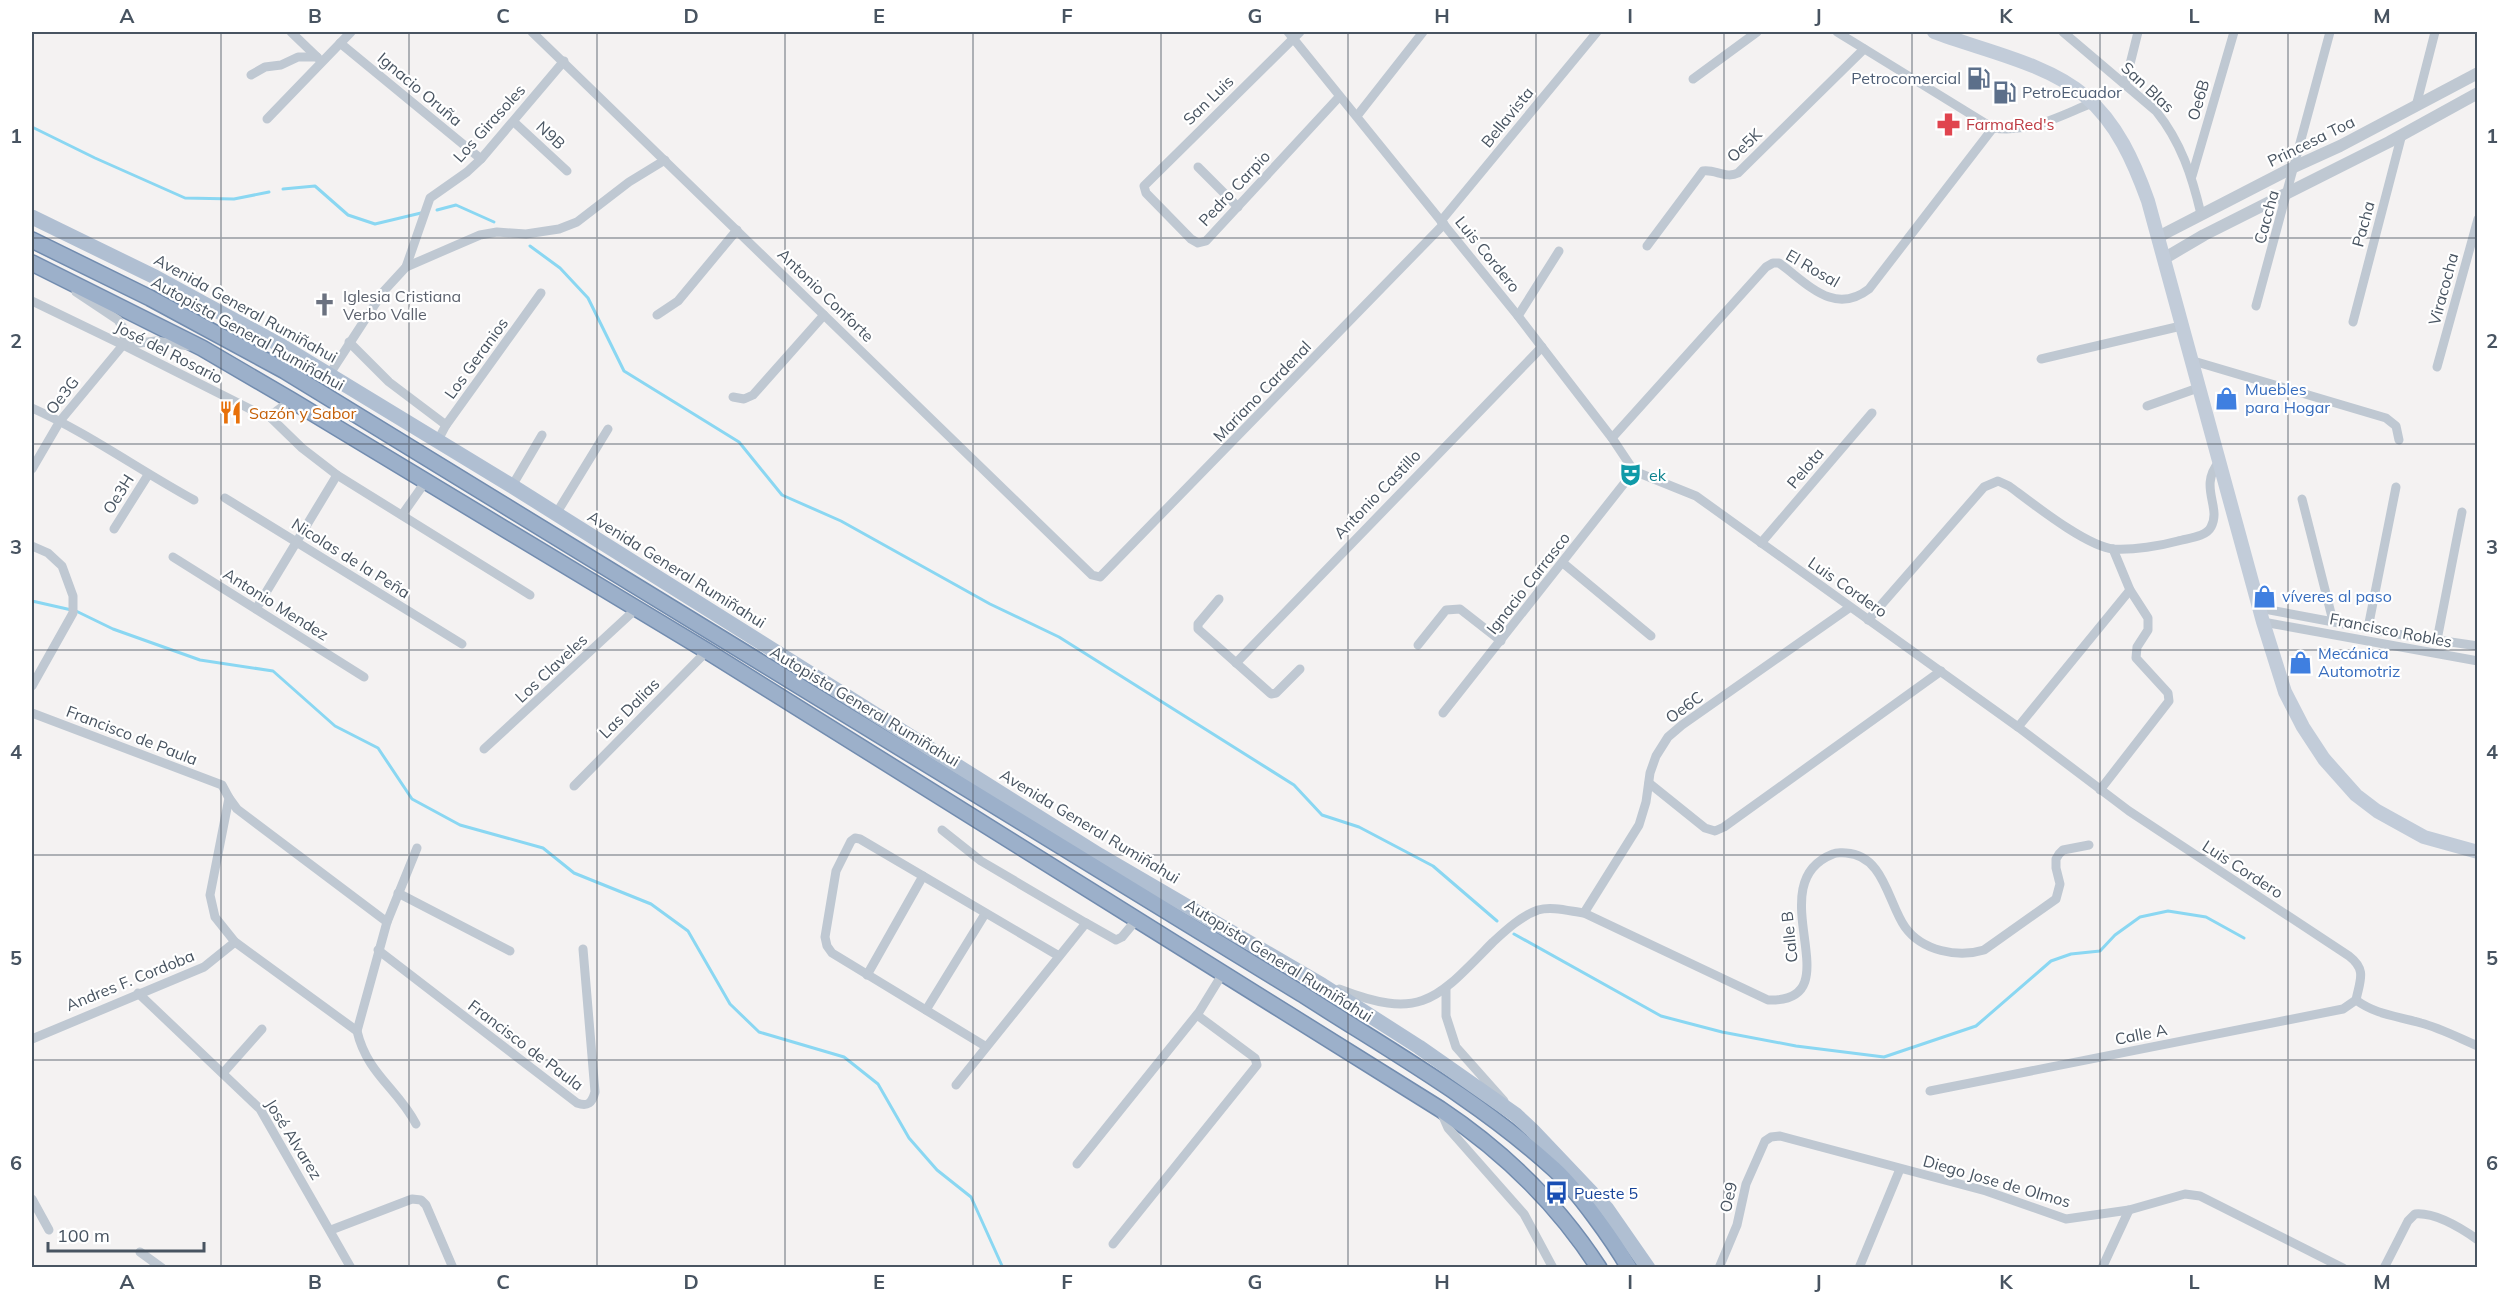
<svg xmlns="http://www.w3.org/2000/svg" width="2509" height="1299" font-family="Mulish,sans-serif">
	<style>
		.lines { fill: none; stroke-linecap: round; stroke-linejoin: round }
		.stream { stroke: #8ad7f2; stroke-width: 3 }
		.trunk-casing { stroke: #728caf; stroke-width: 18 }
		.minor { stroke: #bfc8d2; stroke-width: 9 }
		.tertiary { stroke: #bfc8d2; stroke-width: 12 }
		.secondary { stroke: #c2ccd9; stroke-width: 14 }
		.primary { stroke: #b0bfd2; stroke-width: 15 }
		.trunk { stroke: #9cb0ca; stroke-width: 15 }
		.grid { fill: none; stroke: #485461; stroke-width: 1.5; stroke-opacity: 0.55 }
		.labels { text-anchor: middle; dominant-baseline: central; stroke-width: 4.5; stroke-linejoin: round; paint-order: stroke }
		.service-label { font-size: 16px; fill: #4e5e75; stroke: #fff; text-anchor: end }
		.street-label { font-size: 16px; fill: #485461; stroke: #fff }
		.health-label { font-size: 16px; fill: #be3a42; stroke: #fff; text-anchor: start }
		.worship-label { font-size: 16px; fill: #5b616d; stroke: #fff; text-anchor: start }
		.shop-label { font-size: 16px; fill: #366cbe; stroke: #fff; text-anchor: start }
		.food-label { font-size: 16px; fill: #c56008; stroke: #fff; text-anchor: start }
		.culture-label { font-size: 16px; fill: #0d838f; stroke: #fff; text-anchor: start }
		.transit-label { font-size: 16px; fill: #164399; stroke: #fff; text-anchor: start }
		.neatline { fill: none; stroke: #485461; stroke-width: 2 }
		.grid-label { font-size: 20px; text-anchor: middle; font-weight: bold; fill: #485461 }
	</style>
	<rect width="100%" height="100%" fill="#f4f2f2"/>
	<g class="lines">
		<g class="stream">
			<polyline points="32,127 95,158 185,198 234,199 269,192"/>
			<polyline points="283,189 315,186 348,215 375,224 421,213"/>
			<polyline points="437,210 456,205 494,222"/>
			<polyline points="530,246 560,268 588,298 624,371 739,442 782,495 841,521 990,604 1059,637 1294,785 1322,815 1359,827 1433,866 1497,921"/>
			<polyline points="32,601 76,611 113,629 200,660 273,671 335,726 378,748 412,799 460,825 543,848 574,873 651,904 688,931 730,1004 759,1032 844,1057 878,1084 909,1138 937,1170 971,1197 1003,1268"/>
			<polyline points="1514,934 1661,1016 1722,1032 1796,1046 1884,1057 1976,1026 2051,961 2071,954 2100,951 2115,935 2140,917 2168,911 2206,917 2244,938"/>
		</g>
		<defs>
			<g id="trunk">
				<path d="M32,240L150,298L285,371L1302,994C1387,1049 1479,1100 1554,1169C1577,1190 1613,1240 1629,1268"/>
				<path d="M32,263L202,348L291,400L707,651L1440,1109C1503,1151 1557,1203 1599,1268"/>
			</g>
		</defs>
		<use href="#trunk" class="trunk-casing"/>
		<g class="minor">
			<polyline points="291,32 318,58"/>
			<polyline points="532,32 1092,575 1100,577 1444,224"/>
			<path d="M1288,32L1518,316L1612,438L1634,471L1696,496L2018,727L2129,811L2349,956C2367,970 2360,980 2356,1000"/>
			<polyline points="1300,32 1144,186 1146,193 1191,239 1198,243 1206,241 1339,97"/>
			<path d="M1837,32L1993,128C2031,133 2057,117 2092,103"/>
			<path d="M2063,32L2156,111C2181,142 2192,176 2201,214"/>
			<polyline points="340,43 481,159"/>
			<polyline points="251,75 265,67 281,65 298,57 317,57"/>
			<polyline points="1693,79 1757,32"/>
			<polyline points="2125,84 2138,32"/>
			<polyline points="2416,106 2435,32"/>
			<polyline points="1357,116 1423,32"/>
			<polyline points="267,119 351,32"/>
			<polyline points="514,122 567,171"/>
			<polyline points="1198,167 1238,207"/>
			<polyline points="2192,176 2234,32"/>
			<polyline points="1441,221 1597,32"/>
			<path d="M1647,246L1703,171C1715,169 1726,179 1738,173L1864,49"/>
			<polyline points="406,267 430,198 467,172 481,159 564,61"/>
			<polyline points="32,301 123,345 262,415 274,413 291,400"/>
			<polyline points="2256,306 2330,32"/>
			<polyline points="657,315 678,301 737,230"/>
			<polyline points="1518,316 1559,251"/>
			<polyline points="2353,322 2402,134"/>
			<polyline points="349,342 389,382 446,425"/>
			<polyline points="123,345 156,341 189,346"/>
			<polyline points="2041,359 2181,326"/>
			<polyline points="2190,360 2386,418 2396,426 2399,440"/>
			<polyline points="2437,367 2478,219"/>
			<polyline points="329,375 383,292 406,267 480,235 497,232 526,234 559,229 577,222 629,182 665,160"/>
			<polyline points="733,397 744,399 753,395 824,315"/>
			<polyline points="2147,406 2198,388"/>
			<path d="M32,408C88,433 139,470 194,500"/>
			<polyline points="268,415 302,448 337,475 530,595"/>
			<path d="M1612,438L1766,267L1773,263H1779C1808,284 1834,316 1869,289L1993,128"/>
			<polyline points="437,442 446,425 541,293"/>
			<polyline points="32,469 60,421 123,345 125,331 118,320 76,292"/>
			<polyline points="512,486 542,435"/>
			<polyline points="225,498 462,644"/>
			<polyline points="2302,499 2333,621"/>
			<polyline points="556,514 608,429"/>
			<polyline points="402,515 426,481"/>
			<polyline points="114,529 148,475"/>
			<polyline points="1761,543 1872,413"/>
			<polyline points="32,546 48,553 62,566 73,596 73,613 32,686"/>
			<polyline points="173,557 364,677"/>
			<polyline points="1563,563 1651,636"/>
			<polyline points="1219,599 1198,624 1198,629 1271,694 1276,693 1300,669"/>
			<polyline points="2259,608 2403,635 2478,646"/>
			<polyline points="256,609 337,475"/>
			<path d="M1868,620L1984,487L1998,481L2009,486C2032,503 2087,547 2114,549C2134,550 2160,546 2178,541C2188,538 2206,537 2211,527C2222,507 2198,487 2219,462"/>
			<polyline points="2263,622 2478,661"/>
			<polyline points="2368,628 2396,487"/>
			<polyline points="2437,640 2462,512"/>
			<polyline points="1418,645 1446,610 1460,609 1501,641"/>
			<polyline points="1236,663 1542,347"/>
			<path d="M32,713L222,785L229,798L210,895L215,917L235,942L357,1031C367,1074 398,1089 416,1124"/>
			<polyline points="1443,713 1634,471"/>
			<polyline points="2018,727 2130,590"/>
			<polyline points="484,749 637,608"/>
			<polyline points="1649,783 1705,828 1715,831 1724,827 1941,671"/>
			<polyline points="574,786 707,651"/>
			<polyline points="2100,790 2169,701 2168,693 2136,658 2137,647 2148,630 2148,618 2130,590 2113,549"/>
			<polyline points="229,798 237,809 387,922"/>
			<polyline points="942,830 981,861 1086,923"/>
			<polyline points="398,893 510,951"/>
			<polyline points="1584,913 1639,825 1646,802 1650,773 1656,756 1668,737 1682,725 1849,608"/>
			<path d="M378,950L577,1103C588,1107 592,1103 595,1092L583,949"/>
			<polyline points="867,975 923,876"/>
			<path d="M1339,989C1422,1021 1436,1000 1493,942C1506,930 1521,916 1538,910C1552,906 1569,911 1584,913L1768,1000C1856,1003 1756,884 1833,854C1837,852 1841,853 1846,853C1884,855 1888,903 1905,927C1922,951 1958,958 1984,950L2056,899L2060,884L2056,868V859L2059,854L2063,850L2089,845"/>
			<polyline points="1446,989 1446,1016 1456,1047 1504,1101"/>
			<polyline points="138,993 260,1109 351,1268"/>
			<path d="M2356,1000C2376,1015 2398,1016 2421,1023C2440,1028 2459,1038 2478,1046"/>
			<polyline points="926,1010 985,914"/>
			<polyline points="357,1031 387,922 417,848"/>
			<polyline points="32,1039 204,967 235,942"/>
			<polyline points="985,1046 832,953 827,946 825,937 836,871 851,841 855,838 860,839 1059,956"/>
			<polyline points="223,1073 262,1029"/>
			<polyline points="956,1085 1086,923 1116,940 1122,937 1137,919"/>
			<polyline points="1930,1091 2343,1009 2356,1000"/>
			<polyline points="1441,1112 1448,1128 1524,1214 1553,1268"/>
			<polyline points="1077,1164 1199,1012 1223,973"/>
			<polyline points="32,1199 49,1230"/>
			<polyline points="331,1230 412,1199 421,1200 426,1205 453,1268"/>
			<polyline points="1113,1244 1257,1065 1255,1058 1197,1015"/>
			<polyline points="140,1252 162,1268"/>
			<polyline points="1719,1268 1737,1225 1746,1184 1765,1141 1771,1137 1780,1136 1986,1191 2066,1219 2129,1210 2185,1194 2200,1196 2343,1268"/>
			<polyline points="1859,1268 1900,1169"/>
			<polyline points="2102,1268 2129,1210"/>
			<path d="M2384,1268L2408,1221L2415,1214C2436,1212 2461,1228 2478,1240"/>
		</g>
		<g class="tertiary">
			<polyline points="2158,237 2296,166 2340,146 2478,73"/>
			<polyline points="2165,258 2204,235 2389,142 2478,93"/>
		</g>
		<path class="secondary" d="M1934,32C1981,50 2047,63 2085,96C2117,123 2134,162 2148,201L2263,622L2285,692L2303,727L2324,759L2356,795L2377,811L2424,837L2478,852"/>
		<polyline class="primary" points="32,217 155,277 280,345 512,486 1099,855 1322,985 1419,1047 1516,1115 1532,1130 1607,1209 1648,1268"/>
		<use href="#trunk" class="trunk"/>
	</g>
	<path class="grid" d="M221,32V1268M409,32V1268M597,32V1268M785,32V1268M973,32V1268M1161,32V1268M1348,32V1268M1536,32V1268M1724,32V1268M1912,32V1268M2100,32V1268M2288,32V1268M32,238H2478M32,444H2478M32,650H2478M32,855H2478M32,1060H2478"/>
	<defs>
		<symbol id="fuel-bare" viewBox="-9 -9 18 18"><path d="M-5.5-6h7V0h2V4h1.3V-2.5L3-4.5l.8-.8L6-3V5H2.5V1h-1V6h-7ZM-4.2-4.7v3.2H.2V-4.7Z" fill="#5c6f8a" stroke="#fff" stroke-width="2.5" paint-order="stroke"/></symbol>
		<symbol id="pharmacy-bare" viewBox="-9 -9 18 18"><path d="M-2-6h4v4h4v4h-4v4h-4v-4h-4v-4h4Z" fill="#e0444e" stroke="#fff" stroke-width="2.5" paint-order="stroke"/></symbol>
		<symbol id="church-bare" viewBox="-9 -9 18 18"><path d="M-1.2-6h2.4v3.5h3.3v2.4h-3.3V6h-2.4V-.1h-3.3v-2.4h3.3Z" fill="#6b7280" stroke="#fff" stroke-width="2.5" paint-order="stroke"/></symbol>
		<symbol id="shop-bare" viewBox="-9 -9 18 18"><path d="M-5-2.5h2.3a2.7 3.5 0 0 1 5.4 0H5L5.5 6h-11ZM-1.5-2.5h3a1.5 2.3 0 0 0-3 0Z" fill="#3f7fe0" stroke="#fff" stroke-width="2.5" paint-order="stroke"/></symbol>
		<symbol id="restaurant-bare" viewBox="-9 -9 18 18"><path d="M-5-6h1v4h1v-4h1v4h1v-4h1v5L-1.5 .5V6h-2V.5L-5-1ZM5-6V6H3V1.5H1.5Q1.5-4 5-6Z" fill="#e8710a" stroke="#fff" stroke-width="2.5" paint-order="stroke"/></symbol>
		<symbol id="theatre-bare" viewBox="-9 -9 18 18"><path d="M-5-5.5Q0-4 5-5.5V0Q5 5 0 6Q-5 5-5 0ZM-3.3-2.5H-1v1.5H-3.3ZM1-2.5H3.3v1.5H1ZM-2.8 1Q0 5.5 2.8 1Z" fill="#0f9aa8" stroke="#fff" stroke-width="2.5" paint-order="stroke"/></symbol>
		<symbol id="bus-bare" viewBox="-9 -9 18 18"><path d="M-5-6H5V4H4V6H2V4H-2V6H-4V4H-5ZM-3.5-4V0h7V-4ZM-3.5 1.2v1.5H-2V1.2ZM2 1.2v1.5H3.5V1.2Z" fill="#1a4fb4" stroke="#fff" stroke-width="2.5" paint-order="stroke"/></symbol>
	</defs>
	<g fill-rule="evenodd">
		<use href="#fuel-bare" x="1962" y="62" width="33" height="33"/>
		<use href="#fuel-bare" x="1988" y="76" width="33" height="33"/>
		<use href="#pharmacy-bare" x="1932" y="108" width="33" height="33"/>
		<use href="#church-bare" x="308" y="288" width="33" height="33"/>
		<use href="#shop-bare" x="2210" y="382" width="33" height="33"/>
		<use href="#restaurant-bare" x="214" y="396" width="33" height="33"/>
		<use href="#theatre-bare" x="1614" y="458" width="33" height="33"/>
		<use href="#shop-bare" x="2248" y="580" width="33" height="33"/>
		<use href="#shop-bare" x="2284" y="646" width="33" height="33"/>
		<use href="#bus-bare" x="1540" y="1176" width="33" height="33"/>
	</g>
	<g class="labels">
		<g class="service-label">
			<text x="1961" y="78">Petrocomercial</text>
			<text x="2022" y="92" text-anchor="start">PetroEcuador</text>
		</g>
		<g class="street-label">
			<text transform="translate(2148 87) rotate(43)">San Blas</text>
			<text transform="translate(420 89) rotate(40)">Ignacio Oruña</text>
			<text transform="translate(1208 100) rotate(-44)">San Luis</text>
			<text transform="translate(2198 100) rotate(-74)">Oe6B</text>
			<text transform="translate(1507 117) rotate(-51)">Bellavista</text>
			<text transform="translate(489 123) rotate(-48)">Los Girasoles</text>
			<text transform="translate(551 135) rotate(43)">N9B</text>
			<text transform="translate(2311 141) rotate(-26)">Princesa Toa</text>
			<text transform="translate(1744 145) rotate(-43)">Oe5K</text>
			<text transform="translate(1234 188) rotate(-47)">Pedro Carpio</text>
			<text transform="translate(2266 217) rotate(-75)">Caccha</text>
			<text transform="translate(2363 224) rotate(-75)">Pacha</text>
			<text transform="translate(1488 254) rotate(51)">Luis Cordero</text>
			<text transform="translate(1813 268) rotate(30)">El Rosal</text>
			<text transform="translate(2443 289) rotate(-75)">Viracocha</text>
			<text transform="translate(826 295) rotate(44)">Antonio Conforte</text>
			<text transform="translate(246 308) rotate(29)">Avenida General Rumiñahui</text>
			<text transform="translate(248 333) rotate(29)">Autopista General Rumiñahui</text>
			<text transform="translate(169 352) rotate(27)">José del Rosario</text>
			<text transform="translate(476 358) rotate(-54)">Los Geranios</text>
			<text transform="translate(1262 391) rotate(-46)">Mariano Cardenal</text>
			<text transform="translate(62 395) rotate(-52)">Oe3G</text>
			<text transform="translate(1805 468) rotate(-50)">Pelota</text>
			<text transform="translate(118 494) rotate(-58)">Oe3H</text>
			<text transform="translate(1377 494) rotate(-46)">Antonio Castillo</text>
			<text transform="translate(351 558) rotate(32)">Nicolas de la Peña</text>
			<text transform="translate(677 569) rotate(32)">Avenida General Rumiñahui</text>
			<text transform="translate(1528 583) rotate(-52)">Ignacio Carrasco</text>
			<text transform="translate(1848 587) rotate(35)">Luis Cordero</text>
			<text transform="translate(276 604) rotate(32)">Antonio Mendez</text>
			<text transform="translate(2391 630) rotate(11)">Francisco Robles</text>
			<text transform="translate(551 668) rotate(-43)">Los Claveles</text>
			<text transform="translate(865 706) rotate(31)">Autopista General Rumiñahui</text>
			<text transform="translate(1684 707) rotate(-36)">Oe6C</text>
			<text transform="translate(629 708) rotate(-45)">Las Dalias</text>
			<text transform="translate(132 735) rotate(21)">Francisco de Paula</text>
			<text transform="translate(1090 826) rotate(31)">Avenida General Rumiñahui</text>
			<text transform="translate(2243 869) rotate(33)">Luis Cordero</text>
			<text transform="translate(1789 937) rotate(-96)">Calle B</text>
			<text transform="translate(1279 960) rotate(32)">Autopista General Rumiñahui</text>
			<text transform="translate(130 980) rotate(-22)">Andres F. Cordoba</text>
			<text transform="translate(2141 1034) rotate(-11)">Calle A</text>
			<text transform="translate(526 1045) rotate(37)">Francisco de Paula</text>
			<text transform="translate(294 1139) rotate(58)">José Alvarez</text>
			<text transform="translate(1997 1181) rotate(16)">Diego Jose de Olmos</text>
			<text transform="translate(1728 1197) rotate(-77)">Oe9</text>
		</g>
		<g class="health-label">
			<text x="1966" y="124">FarmaRed's</text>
		</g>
		<g class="worship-label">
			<text x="343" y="296">Iglesia Cristiana<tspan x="343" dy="18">Verbo Valle</tspan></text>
		</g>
		<g class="shop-label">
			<text x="2245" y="389">Muebles<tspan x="2245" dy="18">para Hogar</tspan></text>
			<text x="2282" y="596">víveres al paso</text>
			<text x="2318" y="653">Mecánica<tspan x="2318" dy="18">Automotriz</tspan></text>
		</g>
		<g class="food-label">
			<text x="249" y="413">Sazón y Sabor</text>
		</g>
		<g class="culture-label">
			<text x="1649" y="475">ek</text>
		</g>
		<g class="transit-label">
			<text x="1574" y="1193">Pueste 5</text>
		</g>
	</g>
	<rect width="2509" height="1299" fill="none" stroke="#ffffff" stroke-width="66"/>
	<path d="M48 1242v9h156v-9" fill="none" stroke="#485461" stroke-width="3"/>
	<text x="57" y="1242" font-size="18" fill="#485461" stroke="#ffffff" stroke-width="4.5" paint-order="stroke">100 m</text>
	<rect x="33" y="33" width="2443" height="1233" class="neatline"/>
	<g class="grid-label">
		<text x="127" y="23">A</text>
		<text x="315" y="23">B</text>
		<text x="503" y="23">C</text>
		<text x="691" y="23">D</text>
		<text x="879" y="23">E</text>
		<text x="1067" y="23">F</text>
		<text x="1255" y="23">G</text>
		<text x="1442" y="23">H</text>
		<text x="1630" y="23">I</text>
		<text x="1818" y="23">J</text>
		<text x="2006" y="23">K</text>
		<text x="2194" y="23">L</text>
		<text x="2382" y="23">M</text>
		<text x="16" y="143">1</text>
		<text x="2492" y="143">1</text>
		<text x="16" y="348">2</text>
		<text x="2492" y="348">2</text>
		<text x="16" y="554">3</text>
		<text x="2492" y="554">3</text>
		<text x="16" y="759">4</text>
		<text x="2492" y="759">4</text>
		<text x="16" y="965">5</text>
		<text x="2492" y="965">5</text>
		<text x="16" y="1170">6</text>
		<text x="2492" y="1170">6</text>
		<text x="127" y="1289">A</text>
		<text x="315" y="1289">B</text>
		<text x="503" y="1289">C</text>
		<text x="691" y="1289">D</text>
		<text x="879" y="1289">E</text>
		<text x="1067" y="1289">F</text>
		<text x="1255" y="1289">G</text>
		<text x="1442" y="1289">H</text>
		<text x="1630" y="1289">I</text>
		<text x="1818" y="1289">J</text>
		<text x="2006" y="1289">K</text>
		<text x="2194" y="1289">L</text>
		<text x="2382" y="1289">M</text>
	</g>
</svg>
